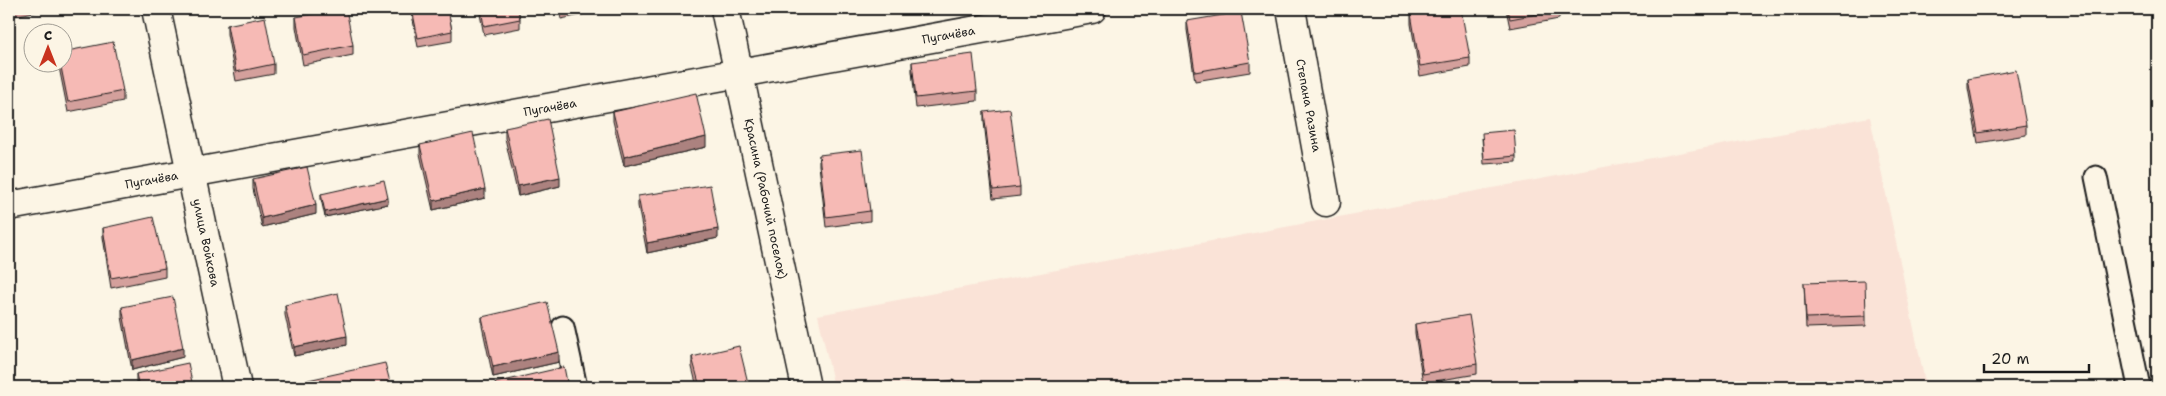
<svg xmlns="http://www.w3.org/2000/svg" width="2166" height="396" font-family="'Shantell Sans',sans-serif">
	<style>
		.built { fill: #fae3d7 }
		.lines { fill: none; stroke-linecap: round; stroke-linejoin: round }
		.lane-casing { stroke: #1c1c1c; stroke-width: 25 }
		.street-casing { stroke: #1c1c1c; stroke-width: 31 }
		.lane { stroke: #fcf5e5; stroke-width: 21 }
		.street { stroke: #fcf5e5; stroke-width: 28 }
		.wall { fill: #d4a09c; stroke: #1c1c1c }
		.shaded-wall { fill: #ac827f; stroke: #1c1c1c }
		.building { fill: #f6bab5; stroke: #1c1c1c }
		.labels { text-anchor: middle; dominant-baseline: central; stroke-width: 5; stroke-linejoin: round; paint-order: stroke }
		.street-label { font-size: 12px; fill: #1c1c1c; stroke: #fcf5e5 }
	</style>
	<rect width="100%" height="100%" fill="#fcf5e5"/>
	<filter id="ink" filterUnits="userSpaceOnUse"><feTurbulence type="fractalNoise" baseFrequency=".02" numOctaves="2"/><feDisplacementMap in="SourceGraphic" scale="10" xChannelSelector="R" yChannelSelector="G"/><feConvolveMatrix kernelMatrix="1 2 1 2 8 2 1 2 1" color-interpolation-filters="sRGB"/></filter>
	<g filter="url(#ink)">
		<polygon class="built" points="1870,117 1926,387 834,387 818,315"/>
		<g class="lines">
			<defs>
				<g id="lane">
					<polyline points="2096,177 2139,387"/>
					<polyline points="563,327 576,387"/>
				</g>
				<g id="street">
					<path id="s1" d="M156,9L237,387"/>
					<path id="s2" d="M725,9L806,387"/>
					<path id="s3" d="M1291,9L1326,202"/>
					<path id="s4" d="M9,206L1092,9"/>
				</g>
			</defs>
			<use href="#lane" class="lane-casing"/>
			<use href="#street" class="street-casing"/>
			<use href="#lane" class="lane"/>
			<use href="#street" class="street"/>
		</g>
		<g class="wall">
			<polygon points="9,9 44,9 44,10 9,17"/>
			<polygon points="411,9 448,9 452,31 452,41 418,47"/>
			<polygon points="479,9 518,9 520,19 520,28 484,35"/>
			<polygon points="559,9 606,9 606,10 561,19"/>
			<polygon points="1506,9 1559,9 1559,19 1510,28"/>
			<polygon points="1411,14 1470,58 1470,67 1420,76 1411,24"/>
			<polygon points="296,17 353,45 353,55 303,65 296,27"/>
			<polygon points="1187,21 1250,62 1250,72 1195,81 1187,30"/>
			<polygon points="227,25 274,64 274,74 236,81 227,34"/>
			<polygon points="58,62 62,62 123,91 123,101 68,112"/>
			<polygon points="912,62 977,91 977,101 916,108 912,71"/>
			<polygon points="1968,79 2026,125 2026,135 1978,143 1968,88"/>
			<polygon points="613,112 706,147 624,166 613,121"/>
			<polygon points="984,112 1020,187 1020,196 993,199 984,122"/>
			<polygon points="505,128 560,186 518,196 505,138"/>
			<polygon points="1482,138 1516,156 1516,162 1484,164"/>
			<polygon points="420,145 485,198 433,210 420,154"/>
			<polygon points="819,155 870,211 870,221 826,227 819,165"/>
			<polygon points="253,179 316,214 262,227 253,189"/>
			<polygon points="321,194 388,204 325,217 321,199"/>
			<polygon points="638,196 718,238 647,253 638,206"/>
			<polygon points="103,228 165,268 165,277 111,288 103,237"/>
			<polygon points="1804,283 1866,316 1866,326 1806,328"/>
			<polygon points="285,305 347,345 294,356 285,315"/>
			<polygon points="122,307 183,357 132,370 122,317"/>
			<polygon points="482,317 559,362 493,377 482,326"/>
			<polygon points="1415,324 1477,364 1477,374 1423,383 1415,333"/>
			<polygon points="692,357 749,387 697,387 692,367"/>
			<polygon points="136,374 193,387 136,387"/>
		</g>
		<g class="shaded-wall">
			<polygon points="706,137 706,147 624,166 624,157"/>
			<polygon points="560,177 560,186 518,196 518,186"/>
			<polygon points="485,189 485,198 433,210 433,201"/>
			<polygon points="388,198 388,204 325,217 325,212"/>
			<polygon points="316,205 316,214 262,227 262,218"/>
			<polygon points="718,229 718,238 647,253 647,243"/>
			<polygon points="347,336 347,345 294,356 294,347"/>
			<polygon points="183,348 183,357 132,370 132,360"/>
			<polygon points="559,352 559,362 493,377 493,367"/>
			<polygon points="390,382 390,387 367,387"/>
		</g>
		<g class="building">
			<polygon points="340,9 346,9 353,45 303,55 296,17"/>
			<polygon points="412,9 448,9 452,31 418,38"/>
			<polygon points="481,9 518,9 520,19 484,26"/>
			<polygon points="1444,9 1461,9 1470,58 1420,66 1411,14"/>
			<polygon points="1508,9 1559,9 1559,10 1510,19"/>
			<polygon points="1241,12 1250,62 1195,72 1187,21"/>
			<polygon points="265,17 274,64 236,72 227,25"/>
			<polygon points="113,42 123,91 68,102 60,62 62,62 62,52"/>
			<polygon points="973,54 977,91 916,98 912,62"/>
			<polygon points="2016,70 2026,125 1978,133 1968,79"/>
			<polygon points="696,93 706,137 624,157 613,112"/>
			<polygon points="1010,109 1020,187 993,190 984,112"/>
			<polygon points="548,119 560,177 518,186 505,128"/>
			<polygon points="1514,130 1516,156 1484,159 1482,133"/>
			<polygon points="473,133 485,189 433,201 420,145"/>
			<polygon points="862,150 870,211 826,217 819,155"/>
			<polygon points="307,167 316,205 262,218 253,179"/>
			<polygon points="384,180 388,198 325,212 321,194"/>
			<polygon points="710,185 718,229 647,243 638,196"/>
			<polygon points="153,217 165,268 111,278 103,228"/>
			<polygon points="1865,281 1866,316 1806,318 1804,283"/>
			<polygon points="338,293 347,336 294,347 285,305"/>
			<polygon points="173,297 183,348 132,360 122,307"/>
			<polygon points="547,302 559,352 493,367 482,317"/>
			<polygon points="1469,315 1477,364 1423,374 1415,324"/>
			<polygon points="739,346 749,387 700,387 692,357"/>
			<polygon points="188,363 193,387 139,387 136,374"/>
			<polygon points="385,363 390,382 367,387 310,387 308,380"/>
			<polygon points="564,367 568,387 496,387 495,383"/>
			<polygon points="955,380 956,387 890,387"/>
		</g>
	</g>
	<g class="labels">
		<g class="street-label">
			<text stroke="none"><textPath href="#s4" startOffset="955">Пугачёва</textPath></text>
			<text stroke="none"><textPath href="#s3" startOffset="98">Степана Разина</textPath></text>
			<text stroke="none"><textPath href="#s4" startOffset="550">Пугачёва</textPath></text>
			<text stroke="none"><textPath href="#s4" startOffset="145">Пугачёва</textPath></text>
			<text stroke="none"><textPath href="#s2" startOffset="194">Красина (Рабочий поселок)</textPath></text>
			<text stroke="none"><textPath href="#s1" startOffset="239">улица Войкова</textPath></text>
		</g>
	</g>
	<rect width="2166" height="396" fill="none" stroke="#fcf5e5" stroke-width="30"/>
	<rect x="15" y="15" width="2136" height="366" fill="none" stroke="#1c1c1c" stroke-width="2" filter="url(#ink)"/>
	<g transform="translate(48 48)"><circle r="24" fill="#fcf5e5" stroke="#a29e95"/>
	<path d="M0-4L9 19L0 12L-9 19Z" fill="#c8321e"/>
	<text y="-8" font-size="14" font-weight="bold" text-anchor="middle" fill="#1c1c1c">С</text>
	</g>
	<path d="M1984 364v8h105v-8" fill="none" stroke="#1c1c1c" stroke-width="2.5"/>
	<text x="1991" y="364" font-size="15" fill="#1c1c1c" stroke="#fcf5e5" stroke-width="4" paint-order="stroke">20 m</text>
</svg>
